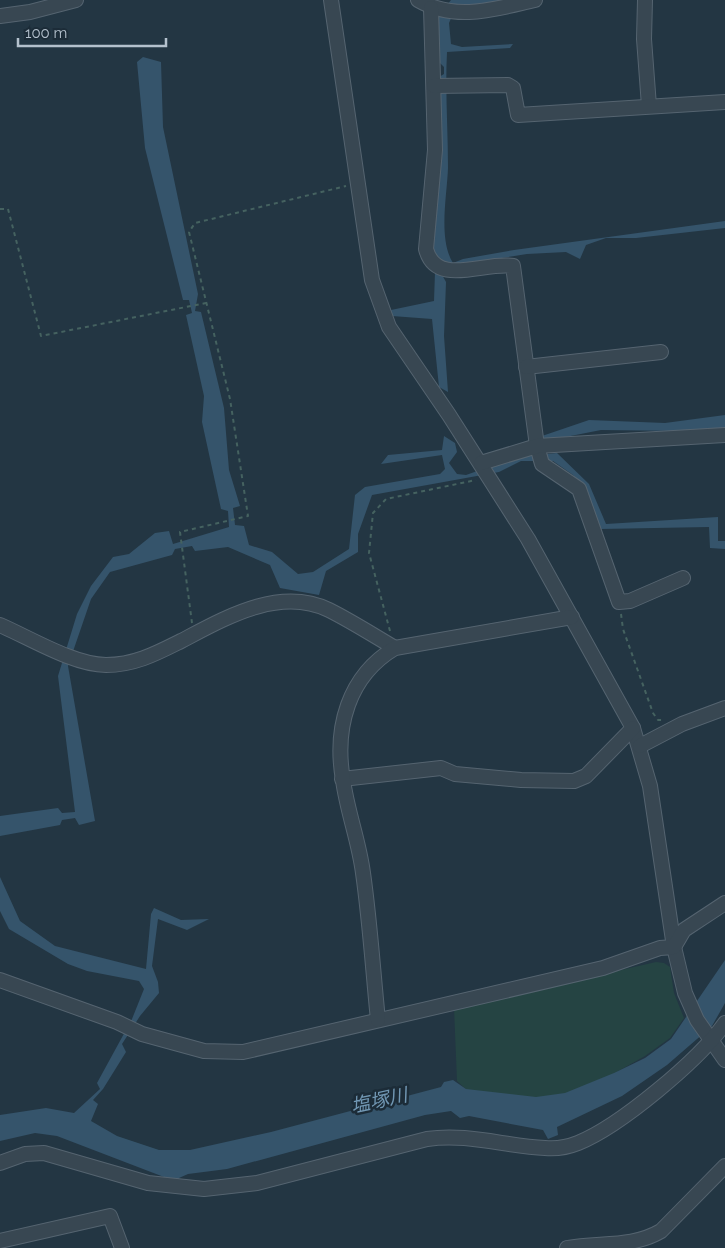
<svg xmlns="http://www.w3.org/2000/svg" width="725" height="1248" font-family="Raleway,'Noto Sans JP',sans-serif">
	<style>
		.green { fill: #254443 }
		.water { fill: #35546b }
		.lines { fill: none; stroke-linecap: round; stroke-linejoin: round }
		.minor-casing { stroke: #556470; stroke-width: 16 }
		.path { stroke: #456260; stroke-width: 2; stroke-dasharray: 4 4; stroke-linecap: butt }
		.minor { stroke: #384752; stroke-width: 14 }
		.labels { text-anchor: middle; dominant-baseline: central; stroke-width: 5; stroke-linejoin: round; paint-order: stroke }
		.water-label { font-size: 19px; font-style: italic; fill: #7197b3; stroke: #1c2c38 }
	</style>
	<rect width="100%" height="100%" fill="#233643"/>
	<polygon class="green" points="656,962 664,963 670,967 674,993 684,1018 670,1038 645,1056 556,1106 470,1093 457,1081 454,1008"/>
	<g class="water">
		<path d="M451,0H504L478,6L456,7L449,23L451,44L462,47L513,44L510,48L447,52C445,90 448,129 448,168C447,196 438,239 453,263L463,259L514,250L725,221V228L636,238H606L586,245L580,259L566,252L527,254L456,265H446L433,257L431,248L439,91L442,81L439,77L444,74V67L439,62L437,18Z"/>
		<polygon points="143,57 161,62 163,127 198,294 195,311 201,312 224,408 229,470 240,506 233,508 235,525 244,526 249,545 272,552 298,574 313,572 349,549 355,495 365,487 440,474 445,469 442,455 381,464 388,455 442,450 444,436 455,443 457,452 449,463 457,474 466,475 517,457 557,453 589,484 606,524 718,517 718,541 725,541 725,549 710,548 709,527 600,529 587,492 573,475 553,461 521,461 499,472 372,495 358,534 358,552 326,571 319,595 280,588 270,565 228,547 195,551 192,546 175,549 172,555 110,572 91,599 68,666 95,821 79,825 75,818 62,820 60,825 0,836 0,816 58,808 62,813 75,812 58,676 77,614 91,586 113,557 129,554 155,533 169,531 173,544 229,527 228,511 221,509 202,422 204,396 186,315 192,313 189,300 183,300 145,148 137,62"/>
		<polygon points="435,272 441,273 446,282 444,336 448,392 439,387 432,319 392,316 391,310 434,301"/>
		<polygon points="725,415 725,427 722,428 682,431 601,430 545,441 542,436 589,420 665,423"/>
		<polygon points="0,877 20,921 55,946 146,969 151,914 154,908 181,920 209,919 187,930 158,919 152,966 158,982 159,993 140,1016 122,1044 126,1052 103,1089 93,1100 98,1104 91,1121 117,1136 159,1150 190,1150 271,1132 441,1087 444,1082 453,1080 466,1089 536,1097 565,1093 614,1073 645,1058 671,1039 725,960 725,1003 712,1026 667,1065 622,1096 557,1127 558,1135 548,1139 543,1130 469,1116 460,1118 451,1111 425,1115 227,1169 188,1174 179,1178 177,1182 57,1136 35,1133 0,1141 0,1115 46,1108 74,1113 100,1089 97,1083 132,1019 144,989 139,981 87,971 68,964 9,929 0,911"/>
	</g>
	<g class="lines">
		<defs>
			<g id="minor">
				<polyline points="331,0 372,280 389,327 449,415 528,539 633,728 650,786 674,947 685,993 697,1020 725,1060"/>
				<path d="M418,0C456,22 495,9 535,0"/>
				<polyline points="645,0 644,39 649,106"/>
				<path d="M431,8L435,150L426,249C436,288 485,261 513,266L537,446L542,464L579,489L619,602L630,601L683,578"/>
				<polyline points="0,16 30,12 76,0"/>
				<polyline points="434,86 508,85 513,88 518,115 725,102"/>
				<polyline points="526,367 661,352"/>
				<polyline points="481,463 537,446 725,435"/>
				<path d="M0,625C30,638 74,665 106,665C135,665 157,653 181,641C225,618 279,586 329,610C351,621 373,635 395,648"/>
				<polyline points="640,746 682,724 725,708"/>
				<polyline points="342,779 441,768 455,774 521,780 574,781 586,776 633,728"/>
				<polyline points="0,980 117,1022 142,1034 204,1051 243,1052 603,968 660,948 674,947 684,930 725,903"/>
				<path d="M378,1020C373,971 370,922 363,873C359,841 347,811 343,780C334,728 348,676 395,648L572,617"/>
				<path d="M0,1163L25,1154L44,1153L148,1183L204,1189L257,1183L427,1139C467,1133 505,1146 545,1148C556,1149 568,1147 578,1143C620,1126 699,1060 725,1023"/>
				<polyline points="0,1241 110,1216 122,1248"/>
				<path d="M567,1248C600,1242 632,1248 661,1231L725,1166"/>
			</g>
		</defs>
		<use href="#minor" class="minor-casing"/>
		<g class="path">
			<polyline points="0,209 8,209 41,336 206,303"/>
			<polyline points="621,614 623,629 653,713 658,720 663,720"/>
			<polyline points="192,623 180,532 248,516 230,399 189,232 195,223 346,186"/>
			<polyline points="390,631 369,553 373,513 386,499 476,480"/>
		</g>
		<use href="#minor" class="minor"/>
	</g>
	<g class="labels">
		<g class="water-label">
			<text transform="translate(379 1100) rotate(-12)">塩塚川</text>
		</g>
	</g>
	<path d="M18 38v8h148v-8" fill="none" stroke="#b4c1cd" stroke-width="2.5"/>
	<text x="25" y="38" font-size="15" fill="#b4c1cd" stroke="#1c2c38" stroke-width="4" paint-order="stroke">100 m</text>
</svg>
